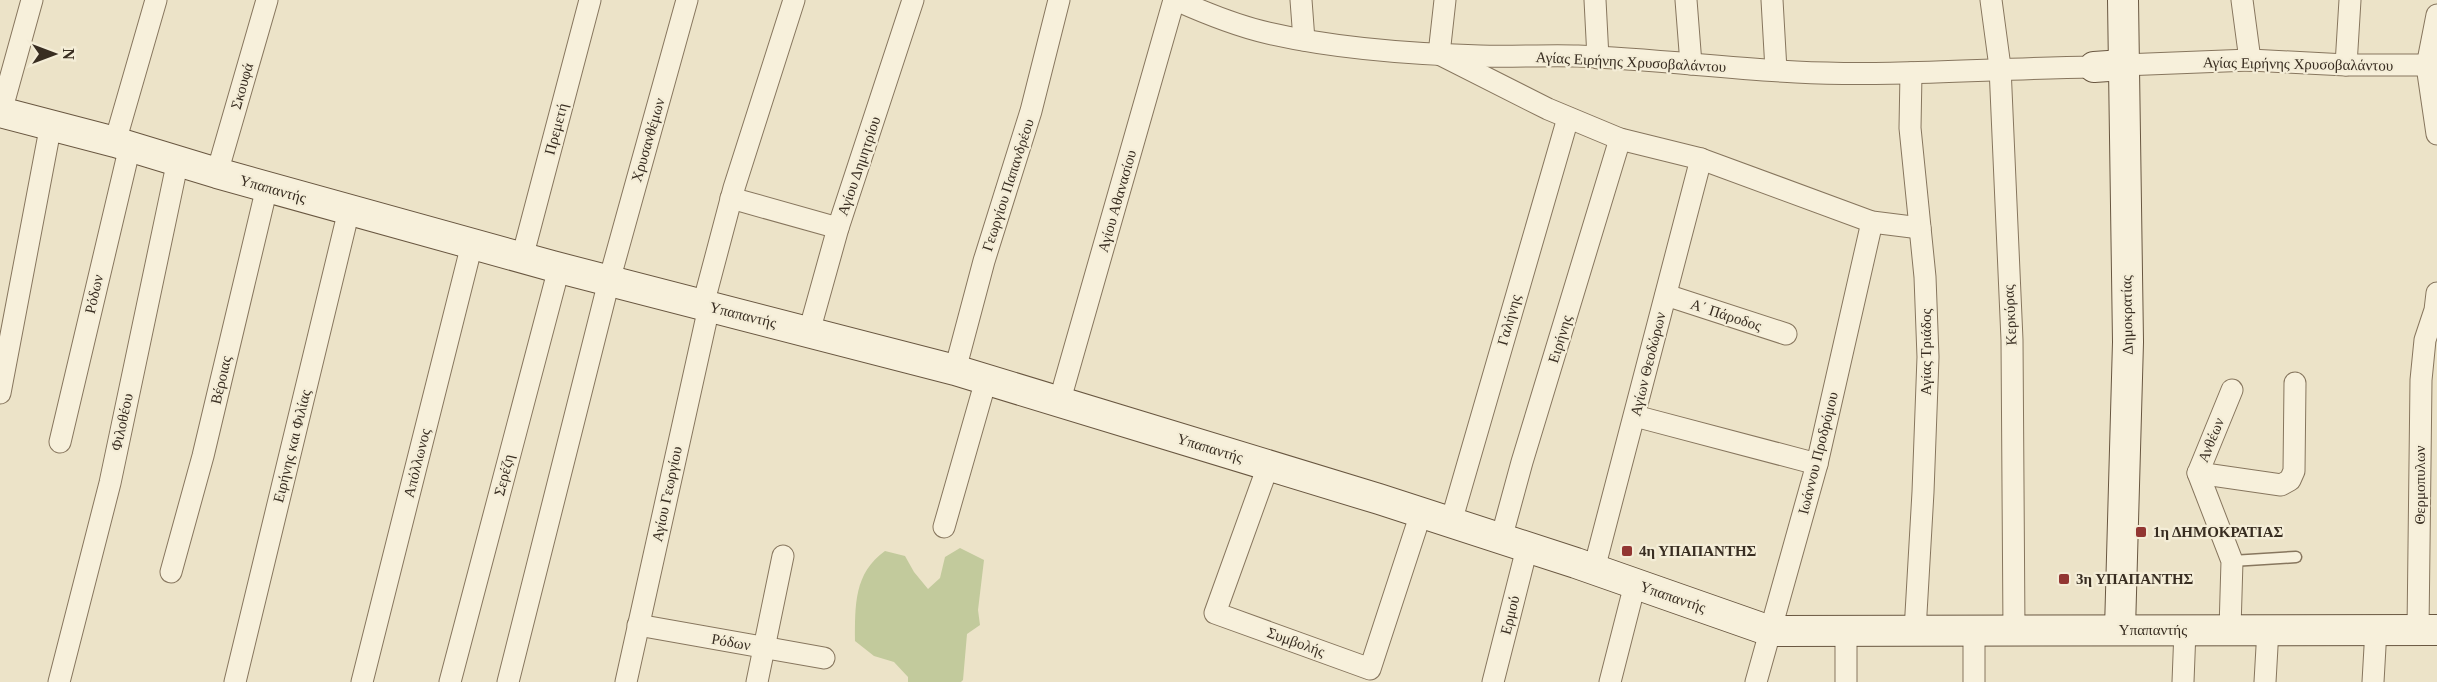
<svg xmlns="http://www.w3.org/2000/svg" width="2437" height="682" font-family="'Times New Roman',serif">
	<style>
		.green { fill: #c2ca9c }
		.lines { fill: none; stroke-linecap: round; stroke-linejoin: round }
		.lane-casing { stroke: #87765e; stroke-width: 13 }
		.street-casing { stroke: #87765e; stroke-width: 23 }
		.secondary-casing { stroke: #695741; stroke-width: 32 }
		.lane { stroke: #f7f0db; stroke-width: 10 }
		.street { stroke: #f7f0db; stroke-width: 21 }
		.secondary { stroke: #f7f0db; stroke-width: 30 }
		.poi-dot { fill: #923632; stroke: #f4edd7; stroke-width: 2 }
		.labels { text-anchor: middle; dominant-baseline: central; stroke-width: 4.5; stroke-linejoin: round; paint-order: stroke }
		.street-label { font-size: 15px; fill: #382d21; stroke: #f4edd7 }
		.poi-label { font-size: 15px; font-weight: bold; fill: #382d21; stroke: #f4edd7; text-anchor: start }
	</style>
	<rect width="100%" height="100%" fill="#ece3c8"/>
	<path class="green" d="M960,548L984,560L978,610L980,625L967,634L963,680L961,682H908V677L894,662L874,656L855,641C855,605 854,573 885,551L905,556L914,572L928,589L940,578L945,557Z"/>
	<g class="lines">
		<defs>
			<polyline id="lane" points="2232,561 2296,557"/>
			<g id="street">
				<path d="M1176,0C1205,13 1237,26 1268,33C1337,49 1410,54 1480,56C1513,57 1545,55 1578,56C1651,59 1723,68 1796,72C1895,77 1994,68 2094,67"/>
				<polyline points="1301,0 1304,40"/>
				<polyline points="1445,0 1439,54 1548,109 1620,139 1701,159 1872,222 1920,228"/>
				<polyline points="1595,0 1598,58"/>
				<polyline points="1686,0 1691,64"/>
				<polyline points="1772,0 1776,70"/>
				<polyline points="1991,0 2000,67 2012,340 2014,631"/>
				<polyline points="2242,0 2250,60"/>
				<polyline points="2437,15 2427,66 2437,134"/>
				<polyline points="2123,65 2250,60 2346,65 2437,65"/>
				<polyline points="2346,65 2350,0"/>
				<polyline points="1911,73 1910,128 1925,277 1928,357 1923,492 1915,631"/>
				<polyline points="1,112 32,0"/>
				<polyline points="115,142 156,0"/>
				<polyline points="217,173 267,0"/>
				<polyline points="731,198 838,228"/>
				<polyline points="522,258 590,0"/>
				<polyline points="1666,295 1786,334"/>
				<polyline points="703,305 734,188 794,0"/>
				<polyline points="809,332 838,228 913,0"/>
				<polyline points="955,370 984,261 1031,111 1059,0"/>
				<polyline points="0,393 51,124"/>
				<polyline points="1059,403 1174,0"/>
				<polyline points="1635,416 1817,464"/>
				<polyline points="60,442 130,146"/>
				<polyline points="1268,466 1215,613 1370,669 1421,513"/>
				<polyline points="2198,473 2281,485 2290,480 2294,471 2295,383"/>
				<polyline points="1451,522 1568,118"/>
				<polyline points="944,527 986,380"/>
				<polyline points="1501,539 1522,462 1620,139"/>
				<polyline points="1594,569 1701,159"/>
				<polyline points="171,572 203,456 267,187"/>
				<polyline points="638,625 824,658"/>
				<polyline points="2230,629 2232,561 2198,473 2232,390"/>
				<polyline points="2418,630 2421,380 2425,340 2435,310 2437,293"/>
				<polyline points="1846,631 1846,682"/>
				<polyline points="1974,631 1974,682"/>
				<polyline points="59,682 110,483 178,160"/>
				<polyline points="235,682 349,210"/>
				<polyline points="362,682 472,244"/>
				<polyline points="450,682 559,268"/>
				<polyline points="508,682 609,281 687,0"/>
				<polyline points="626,682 709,307"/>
				<polyline points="757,682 783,556"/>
				<polyline points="1493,682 1527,548"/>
				<polyline points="1610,682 1635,584"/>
				<polyline points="1756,682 1817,464 1872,222"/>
				<polyline points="2183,682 2185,630"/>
				<polyline points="2265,682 2268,629"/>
				<polyline points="2373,682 2376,629"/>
			</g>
			<g id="secondary">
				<polyline points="2094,67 2123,65"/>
				<polyline points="0,112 115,142 217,173 552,266 955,370 1379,499 1576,563 1770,631 2437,630"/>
				<polyline points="2120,629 2128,342 2123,0"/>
			</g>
		</defs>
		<use href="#lane" class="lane-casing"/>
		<use href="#street" class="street-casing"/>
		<use href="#secondary" class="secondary-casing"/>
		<use href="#lane" class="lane"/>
		<use href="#street" class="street"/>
		<use href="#secondary" class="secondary"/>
	</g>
	<g class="poi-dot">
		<rect x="2135" y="526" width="12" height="12" rx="3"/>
		<rect x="1621" y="545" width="12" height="12" rx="3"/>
		<rect x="2058" y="573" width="12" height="12" rx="3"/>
	</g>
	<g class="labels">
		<g class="street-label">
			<text transform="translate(1631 62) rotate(3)">Αγίας Ειρήνης Χρυσοβαλάντου</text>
			<text transform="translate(2298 64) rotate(1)">Αγίας Ειρήνης Χρυσοβαλάντου</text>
			<text transform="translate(242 86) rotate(-74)">Σκουφά</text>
			<text transform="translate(556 129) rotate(-75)">Πρεμετή</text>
			<text transform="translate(648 140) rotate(-74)">Χρυσανθέμων</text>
			<text transform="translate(859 166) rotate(-71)">Αγίου Δημητρίου</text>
			<text transform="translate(1008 185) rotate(-72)">Γεωργίου Παπανδρέου</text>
			<text transform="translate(273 189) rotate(16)">Υπαπαντής</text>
			<text transform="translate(1117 201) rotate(-74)">Αγίου Αθανασίου</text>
			<text transform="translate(94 294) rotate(-77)">Ρόδων</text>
			<text transform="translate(743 315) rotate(14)">Υπαπαντής</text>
			<text transform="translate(1726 315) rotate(18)">Α΄ Πάροδος</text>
			<text transform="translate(2010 315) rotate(-93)">Κερκύρας</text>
			<text transform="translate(2127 315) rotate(-91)">Δημοκρατίας</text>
			<text transform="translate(1509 320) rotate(-74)">Γαλήνης</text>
			<text transform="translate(1560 339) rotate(-73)">Ειρήνης</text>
			<text transform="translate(1926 352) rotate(-90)">Αγίας Τριάδος</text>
			<text transform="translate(1648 364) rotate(-76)">Αγίων Θεοδώρων</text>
			<text transform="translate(221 380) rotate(-77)">Βέροιας</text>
			<text transform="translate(122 422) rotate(-78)">Φιλοθέου</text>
			<text transform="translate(2211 440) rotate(-68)">Ανθέων</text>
			<text transform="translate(292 446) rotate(-76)">Ειρήνης και Φιλίας</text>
			<text transform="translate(1210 448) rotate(17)">Υπαπαντής</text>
			<text transform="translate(1818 453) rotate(-76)">Ιωάννου Προδρόμου</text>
			<text transform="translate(417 463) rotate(-76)">Απόλλωνος</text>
			<text transform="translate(504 475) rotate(-76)">Σερέζη</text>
			<text transform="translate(2420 485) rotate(-90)">Θερμοπυλων</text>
			<text transform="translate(667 494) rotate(-78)">Αγίου Γεωργίου</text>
			<text transform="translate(1673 597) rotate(19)">Υπαπαντής</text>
			<text transform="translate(1510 615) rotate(-76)">Ερμού</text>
			<text x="2153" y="630">Υπαπαντής</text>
			<text transform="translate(731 642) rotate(10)">Ρόδων</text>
			<text transform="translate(1296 642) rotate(20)">Συμβολής</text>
		</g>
		<g class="poi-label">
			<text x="2153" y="532">1η ΔΗΜΟΚΡΑΤΙΑΣ</text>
			<text x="1639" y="551">4η ΥΠΑΠΑΝΤΗΣ</text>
			<text x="2076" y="579">3η ΥΠΑΠΑΝΤΗΣ</text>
		</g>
	</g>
	<g transform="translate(54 54) rotate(90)" stroke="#f4edd7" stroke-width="4.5" paint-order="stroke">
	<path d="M0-4.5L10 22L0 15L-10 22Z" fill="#382d21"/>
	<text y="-9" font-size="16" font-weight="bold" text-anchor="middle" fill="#382d21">N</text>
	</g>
</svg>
